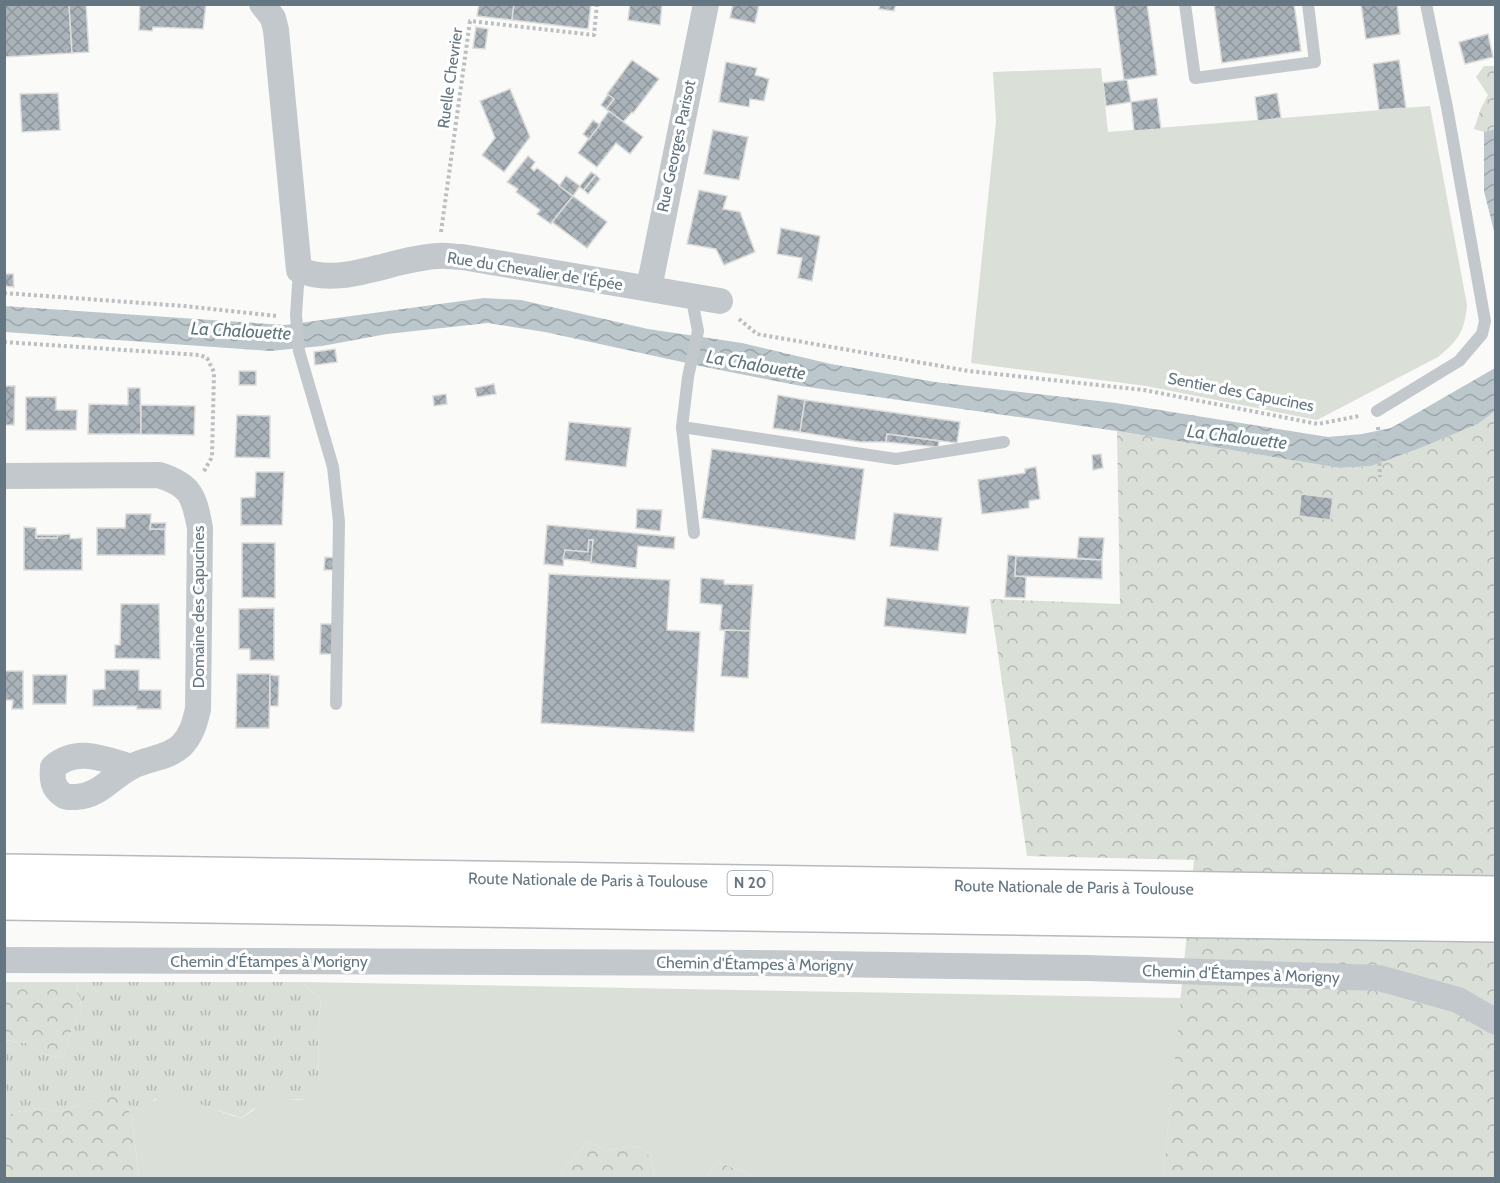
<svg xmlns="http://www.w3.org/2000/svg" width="1500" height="1183" font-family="Cabin,sans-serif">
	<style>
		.grass { fill: url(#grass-tufts) }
		.forest { fill: url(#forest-crowns) }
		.garden { fill: #dadfd7 }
		.water { fill: url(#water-waves) }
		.building { fill: url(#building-cross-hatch); stroke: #dcdcda; stroke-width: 1.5 }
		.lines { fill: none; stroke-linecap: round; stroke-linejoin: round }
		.primary-casing { stroke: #b5babe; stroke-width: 36 }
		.path { stroke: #bbbfc2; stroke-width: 4; stroke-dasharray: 3 3; stroke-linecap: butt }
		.service { stroke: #c3c8cc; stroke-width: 12 }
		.minor { stroke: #c3c8cc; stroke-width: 26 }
		.primary { stroke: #fff; stroke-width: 33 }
		.labels { text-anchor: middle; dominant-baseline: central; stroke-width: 6; stroke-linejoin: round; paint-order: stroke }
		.shield { fill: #fff; stroke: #939fa8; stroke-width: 1.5 }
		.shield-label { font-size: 15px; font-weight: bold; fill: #657683 }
		.street-label { font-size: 16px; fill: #657683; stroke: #fff }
		.water-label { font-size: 18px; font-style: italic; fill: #60757c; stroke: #fff }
	</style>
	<defs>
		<pattern id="grass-tufts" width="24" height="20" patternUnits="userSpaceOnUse" patternTransform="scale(1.5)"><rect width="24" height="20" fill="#dadfd7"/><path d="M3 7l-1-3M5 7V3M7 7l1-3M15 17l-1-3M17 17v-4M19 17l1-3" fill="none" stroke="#b4b9b4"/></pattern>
		<pattern id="forest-crowns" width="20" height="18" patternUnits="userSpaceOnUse" patternTransform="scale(1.5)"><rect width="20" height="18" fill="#dadfd7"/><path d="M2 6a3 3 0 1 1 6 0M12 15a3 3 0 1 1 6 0" fill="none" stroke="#b4b9b4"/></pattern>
		<pattern id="water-waves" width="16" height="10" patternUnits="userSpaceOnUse" patternTransform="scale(1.5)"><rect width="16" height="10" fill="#bbc7cb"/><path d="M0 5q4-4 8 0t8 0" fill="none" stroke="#9ca6aa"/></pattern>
		<pattern id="building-cross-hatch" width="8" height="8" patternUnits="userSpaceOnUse" patternTransform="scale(1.5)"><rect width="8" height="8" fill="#aab3b9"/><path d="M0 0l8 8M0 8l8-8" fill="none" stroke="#8e969c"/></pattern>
	</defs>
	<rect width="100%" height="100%" fill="#fafaf8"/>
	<polygon class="grass" points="76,982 301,982 321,999 318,1029 319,1090 315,1096 308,1099 293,1099 253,1109 242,1118 182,1099 155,1099 132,1117 124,1102 95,1100 59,1112 36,1108 5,1115 4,1040 26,1043 44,1055 63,1058 70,1034 82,1009"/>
	<g class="forest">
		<polygon points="1484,66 1495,66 1495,129 1484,132 1474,129 1481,108 1488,95 1476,77"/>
		<polygon points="1495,411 1495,1178 1163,1178 1194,860 1027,856 990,599 1120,604 1117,431 1340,468 1371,466 1418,449 1478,424"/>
		<polygon points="5,982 76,982 82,1009 70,1034 63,1058 44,1055 26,1043 5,1040"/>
		<polygon points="116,1096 124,1102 132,1117 139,1178 5,1178 5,1115 36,1108 59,1112 95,1100"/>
		<path d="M588,1141L607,1151C638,1143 651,1143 655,1178H557Z"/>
		<polygon points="718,1162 759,1178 706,1178"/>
	</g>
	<g class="garden">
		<path d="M1101,68L1108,132L1430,106L1467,305C1465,331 1458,341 1438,357L1317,420L1146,386L971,363L996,121L993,72Z"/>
		<path d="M301,982L1181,998L1163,1178H759L718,1162L706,1178H655C651,1143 638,1143 607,1151L588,1141L557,1178H139L132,1117C139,1112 146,1103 155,1100C181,1090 216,1113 242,1118C251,1113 259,1103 270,1100C286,1096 309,1106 319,1090L318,1029L321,999Z"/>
	</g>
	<g class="water">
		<polygon points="1495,129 1496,129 1495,235 1484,191 1484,132"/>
		<polygon points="484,298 521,300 648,329 742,343 831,364 935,382 1116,403 1328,437 1362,434 1391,428 1495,368 1495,411 1478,424 1418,449 1371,466 1340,468 1117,431 801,386 705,367 545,332 488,323 387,334 322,346 270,351 5,332 4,306 285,325"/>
	</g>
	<g class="building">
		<polygon points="4,4 69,4 72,53 4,57"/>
		<polygon points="69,4 86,4 89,52 72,53"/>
		<polygon points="140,4 206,4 203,29 153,27 152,31 139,30"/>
		<polygon points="479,4 514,4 512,20 477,16"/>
		<polygon points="514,4 591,4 588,29 512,20"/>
		<polygon points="630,4 662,4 660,25 628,20"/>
		<polygon points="733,4 759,4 755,23 730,18"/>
		<polygon points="880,4 896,4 894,11 879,9"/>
		<polygon points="1114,4 1147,4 1157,75 1124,80"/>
		<polygon points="1214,4 1294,4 1301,51 1222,63"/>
		<polygon points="1361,4 1397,4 1400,34 1366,39"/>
		<polygon points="476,27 488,29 485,49 473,48"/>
		<polygon points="1488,34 1493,57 1465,64 1459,42"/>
		<polygon points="632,60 659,79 633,113 632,112 623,122 606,109 614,99 607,94"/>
		<polygon points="1399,60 1406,108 1379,110 1373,64"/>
		<polygon points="726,62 757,68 755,75 769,79 764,101 750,99 749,107 719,102"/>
		<polygon points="1124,80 1127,80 1131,102 1106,106 1103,83"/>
		<polygon points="510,89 530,137 504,172 482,155 495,138 480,101"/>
		<polygon points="58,93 60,130 22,132 20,94"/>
		<polygon points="1277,93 1281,118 1258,121 1255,97"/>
		<polygon points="608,94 614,99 606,109 601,105"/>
		<polygon points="1157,98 1161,129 1134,131 1131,102"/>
		<polygon points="609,111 643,137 630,154 616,143 597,167 578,153"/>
		<polygon points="593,120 600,125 589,139 583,134"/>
		<polygon points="713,130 748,137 739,180 704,174"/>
		<polygon points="528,156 535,162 531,168 534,171 537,168 573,196 551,224 537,214 540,210 516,192 518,189 507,182"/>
		<polygon points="591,172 596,175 584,190 579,187"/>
		<polygon points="596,175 600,179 588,194 584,190"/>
		<polygon points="566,176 580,186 573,196 559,186"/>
		<polygon points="699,190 727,196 723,209 740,212 755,252 724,265 716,249 687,244"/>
		<polygon points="573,196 607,222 587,248 552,222"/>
		<polygon points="781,228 820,236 812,281 798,278 802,258 777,254"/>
		<polygon points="4,274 13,274 14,287 4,286"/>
		<polygon points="335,349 337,362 315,365 314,352"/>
		<rect x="239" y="371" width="17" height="14"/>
		<polygon points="494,384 496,394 477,397 475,388"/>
		<polygon points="4,386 15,386 14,425 4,425"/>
		<polygon points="128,388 140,388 141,434 88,434 89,404 128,405"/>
		<polygon points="446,394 447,404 434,406 433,396"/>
		<polygon points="778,395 805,400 800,432 773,428"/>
		<polygon points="26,397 56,397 56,410 77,410 76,430 26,430"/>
		<polygon points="805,400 960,422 957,443 887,434 886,442 860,442 800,432"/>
		<polygon points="141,405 195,406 194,435 141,434"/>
		<polygon points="237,415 270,416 270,458 235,457"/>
		<polygon points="569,422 631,428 626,467 565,460"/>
		<polygon points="887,434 939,441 938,447 886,442"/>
		<polygon points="712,449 864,469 855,540 702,518"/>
		<polygon points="1101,454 1103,468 1093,470 1092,455"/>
		<polygon points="1036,467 1040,499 1029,501 1029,508 982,514 978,480 1025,473 1025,469"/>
		<polygon points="256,472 284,472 282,525 241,525 241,498 255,497"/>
		<polygon points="1301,494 1333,498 1330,520 1299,516"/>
		<polygon points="637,509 662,510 660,531 636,528"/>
		<polygon points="894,513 942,518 938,551 890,546"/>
		<polygon points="126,514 151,514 150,529 165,529 165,555 97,555 97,528 125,528"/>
		<polygon points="151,523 166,523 165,529 150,529"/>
		<polygon points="547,525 675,537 674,549 638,546 636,568 590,563 593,540 589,540 588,552 565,550 563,566 544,564"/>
		<polygon points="24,527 36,528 36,538 57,538 58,535 70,534 70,539 82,538 82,570 24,570"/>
		<polygon points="36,535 58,535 57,538 36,538"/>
		<polygon points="1079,537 1104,538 1102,560 1077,558"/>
		<polygon points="589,540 593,540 591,562 563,559 565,550 588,552"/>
		<polygon points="242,543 275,543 275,598 242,597"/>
		<polygon points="1008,555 1016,556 1015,576 1026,577 1025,598 1005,597"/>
		<polygon points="1016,556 1102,560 1102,579 1015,576"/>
		<polygon points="325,557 335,558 334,570 324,570"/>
		<polygon points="549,574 670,580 667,630 700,632 694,732 541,723"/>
		<polygon points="701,578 724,580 724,584 753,585 750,631 720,630 722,605 700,603"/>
		<polygon points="887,598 969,607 966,634 884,626"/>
		<polygon points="121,604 159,604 160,659 115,658 115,645 120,645"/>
		<polygon points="274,608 274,660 250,660 250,649 239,649 239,609"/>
		<polygon points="321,624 333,624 332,654 320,654"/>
		<polygon points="725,630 750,631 748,678 721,676"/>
		<polygon points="105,670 139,670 139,690 161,690 161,709 137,709 137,706 93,706 93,690 105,689"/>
		<polygon points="4,671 23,671 23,709 12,709 13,700 4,700"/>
		<polygon points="237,674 270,674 269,728 236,728"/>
		<polygon points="33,675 67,675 66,704 33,704"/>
		<polygon points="270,675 279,676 278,706 270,706"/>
	</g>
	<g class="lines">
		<defs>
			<g id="primary">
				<path id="s1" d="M4,871L1496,893"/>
				<polyline points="4,903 1496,925"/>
			</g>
		</defs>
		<use href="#primary" class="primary-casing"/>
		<g class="path">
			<polyline points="441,232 470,21 594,35 597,4"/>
			<polyline points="4,293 184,306 277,316"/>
			<polyline points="739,319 757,334 969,371 1144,390 1318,424 1359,416"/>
			<polyline points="4,342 200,355 207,358 214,372 212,457 203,473"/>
			<polyline points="1378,427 1380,477"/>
		</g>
		<g class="service">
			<polyline points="1185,4 1195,78 1315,62 1308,4"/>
			<polyline points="299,270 296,315 299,351 333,467 339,522 336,704"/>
			<polyline points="691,295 698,331 688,377 682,427 694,533"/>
			<polyline points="1377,411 1459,361 1482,334 1485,321 1447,107 1426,4"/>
			<polyline points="682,427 896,459 1004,442"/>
		</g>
		<g class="minor">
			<path d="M262,4L273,18L276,30L299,270C343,288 392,258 438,256C446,255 454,257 462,257L720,301"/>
			<polyline points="649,288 706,4"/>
			<path d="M4,476L159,475C191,485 194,496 200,528L198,709C195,722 192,735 181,746C166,759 147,758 131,767C111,777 100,796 76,797C70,797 67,798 63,795C52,788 52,778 53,767C77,746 104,759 131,767"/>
			<polyline points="4,960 755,963 1087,968 1379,978 1458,1000 1496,1022"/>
		</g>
		<use href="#primary" class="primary"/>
	</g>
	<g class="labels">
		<rect class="shield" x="727.5" y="871" width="45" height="24" rx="4.5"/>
		<g class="shield-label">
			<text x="750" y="883">N 20</text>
		</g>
		<g class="street-label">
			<text transform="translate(450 78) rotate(-82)">Ruelle Chevrier</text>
			<text transform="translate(676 146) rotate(-78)">Rue Georges Parisot</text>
			<text transform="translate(535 271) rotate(9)">Rue du Chevalier de l'Épée</text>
			<text transform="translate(1241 392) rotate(11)">Sentier des Capucines</text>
			<text transform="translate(198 607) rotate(-90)">Domaine des Capucines</text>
			<text stroke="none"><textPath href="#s1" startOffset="584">Route Nationale de Paris à Toulouse</textPath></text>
			<text stroke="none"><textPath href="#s1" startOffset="1070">Route Nationale de Paris à Toulouse</textPath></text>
			<text x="269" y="961">Chemin d'Étampes à Morigny</text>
			<text transform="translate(755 964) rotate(1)">Chemin d'Étampes à Morigny</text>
			<text transform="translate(1241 974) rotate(2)">Chemin d'Étampes à Morigny</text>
		</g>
		<g class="water-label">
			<text transform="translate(241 331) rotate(3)">La Chalouette</text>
			<text transform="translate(756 365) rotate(10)">La Chalouette</text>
			<text transform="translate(1237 437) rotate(7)">La Chalouette</text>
		</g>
	</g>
	<rect width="1500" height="1183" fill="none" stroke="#657683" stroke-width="12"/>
</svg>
